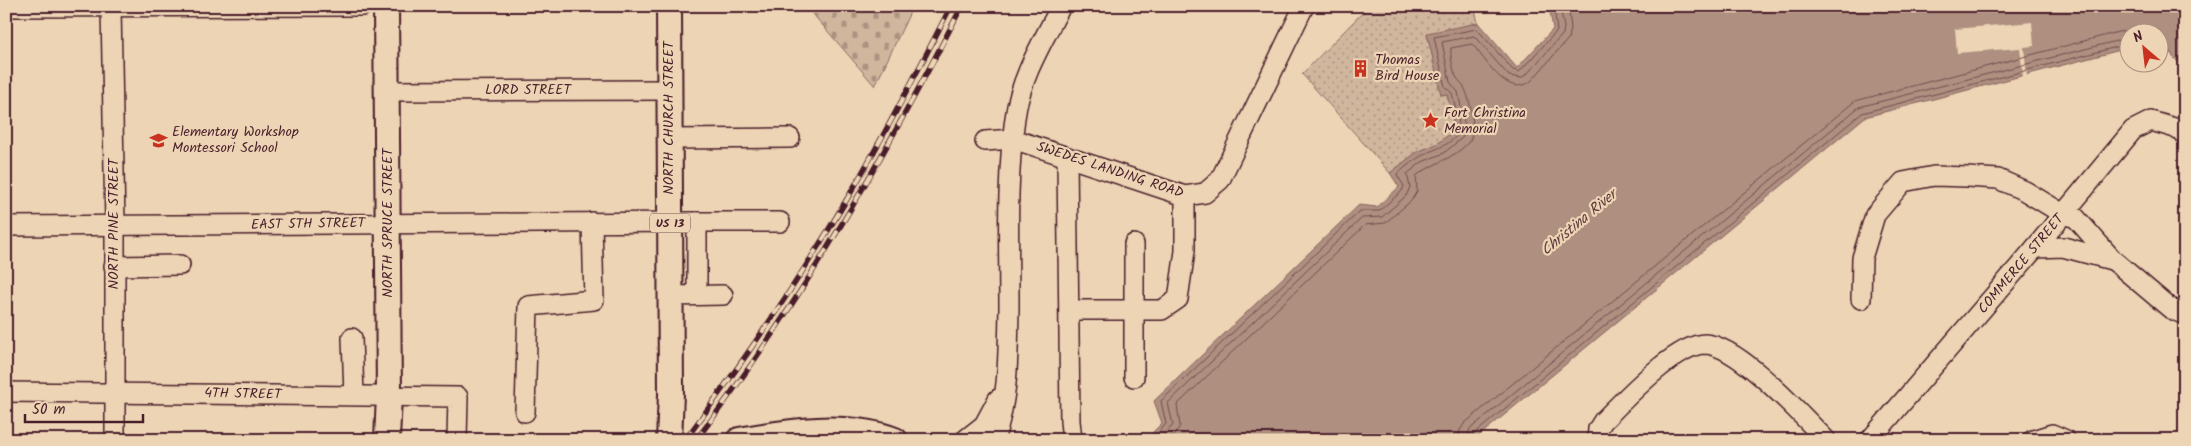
<svg xmlns="http://www.w3.org/2000/svg" width="2191" height="446" font-family="Kalam,sans-serif">
	<style>
		.green { fill: url(#green-dots); stroke: #8e6a64 }
		.cemetery { fill: url(#cemetery-stones); stroke: #8e6a64 }
		.water { fill: #ae8f80; stroke: #86625e }
		.pier { fill: #ecd4b4 }
		.lines { fill: none; stroke-linecap: round; stroke-linejoin: round }
		.shore { stroke: #724c4d; stroke-width: 1 }
		.minor-casing { stroke: #4a1f2b; stroke-width: 22 }
		.major-casing { stroke: #4a1f2b; stroke-width: 28 }
		.minor { stroke: #ecd4b4; stroke-width: 19 }
		.major { stroke: #ecd4b4; stroke-width: 24 }
		.rail-casing { stroke: #4a1f2b; stroke-width: 5.5 }
		.rail { stroke: #ecd4b4; stroke-width: 4; stroke-dasharray: 11; stroke-linecap: butt }
		.labels { text-anchor: middle; dominant-baseline: central; stroke-width: 4.5; stroke-linejoin: round; paint-order: stroke }
		.shield { fill: #ecd4b4; stroke: #7b5554; stroke-width: 1 }
		.shield-label { font-size: 12px; font-weight: bold; fill: #4a1f2b }
		.poi-label { font-size: 14px; fill: #4a1f2b; stroke: #ecd4b4; text-anchor: start }
		.street-label { font-size: 14px; fill: #4a1f2b; stroke: #ecd4b4 }
		.water-label { font-size: 15px; font-style: italic; fill: #633b40; stroke: #ecd4b4 }
	</style>
	<defs>
		<pattern id="green-dots" width="8" height="8" patternUnits="userSpaceOnUse" patternTransform="scale(1.25)"><rect width="8" height="8" fill="#d1b69e"/><path d="M2 2h.1M6 6h.1" fill="none" stroke="#ac9381" stroke-width="1.8" stroke-linecap="round"/></pattern>
		<pattern id="cemetery-stones" width="16" height="16" patternUnits="userSpaceOnUse" patternTransform="scale(1.25)"><rect width="16" height="16" fill="#d1b69e"/><path d="M2 7V4a2 2 0 0 1 4 0v3zM10 15v-3a2 2 0 0 1 4 0v3z" fill="#ac9381"/></pattern>
	</defs>
	<rect width="100%" height="100%" fill="#ecd4b4"/>
	<filter id="ink" filterUnits="userSpaceOnUse"><feTurbulence type="fractalNoise" baseFrequency=".02" numOctaves="2"/><feDisplacementMap in="SourceGraphic" scale="10" xChannelSelector="R" yChannelSelector="G"/><feConvolveMatrix kernelMatrix="1 2 1 2 8 2 1 2 1" color-interpolation-filters="sRGB"/></filter>
	<g filter="url(#ink)">
		<polygon class="green" points="1369,6 1474,6 1478,23 1427,34 1442,95 1447,94 1455,130 1437,144 1417,152 1390,173 1302,74"/>
		<polygon class="cemetery" points="806,6 913,6 875,86"/>
		<polygon class="water" points="1549,6 2185,6 2185,69 2173,57 2167,44 2159,43 2158,32 2128,32 2128,48 1865,117 1474,440 1145,440 1162,423 1154,401 1359,205 1377,207 1399,187 1390,173 1417,152 1437,144 1455,130 1447,94 1441,95 1427,33 1478,23 1517,68 1553,29"/>
		<polygon class="pier" points="2032,22 2034,46 2024,47 2027,77 2023,78 2020,48 1957,53 1955,29"/>
		<g class="lines">
			<g class="shore">
				<path d="M1151,440L1166,424L1161,401L1360,211H1379L1402,191L1404,186L1397,175L1398,173C1405,168 1411,162 1418,158C1429,150 1457,145 1460,128L1452,93L1445,87L1434,37L1477,29L1513,70L1519,72L1557,31L1554,6"/>
				<polyline points="1160,440 1173,425 1168,403 1362,218 1382,217 1406,196 1410,187 1407,174 1422,162 1444,153 1462,138 1466,132 1458,92 1450,82 1442,42 1474,36 1509,76 1521,78 1527,74 1563,34 1564,27 1560,6"/>
				<path d="M1171,440L1180,426L1177,405L1365,225L1385,223L1411,201L1417,191L1416,176C1433,163 1453,159 1468,143C1478,132 1470,99 1464,87C1463,83 1459,82 1457,78C1453,72 1450,55 1451,48L1472,44C1486,59 1508,101 1532,80L1569,38L1571,28L1568,6"/>
				<polyline points="1458,440 1460,430 1465,423 1855,101 2122,31 2137,32"/>
				<polyline points="1466,440 1470,429 1859,107 2128,38"/>
				<polyline points="1472,440 1474,434 1862,113 2128,44"/>
			</g>
			<defs>
				<g id="minor">
					<polyline points="6,7 362,6"/>
					<polyline points="111,8 115,225 115,440"/>
					<polyline points="388,91 669,90"/>
					<polyline points="670,139 790,138"/>
					<polyline points="985,141 1013,139 1185,196 1205,193 1220,180 1304,6"/>
					<polyline points="1067,158 1070,421 1072,440"/>
					<polyline points="697,222 780,222"/>
					<polyline points="6,226 697,222 697,295"/>
					<polyline points="1134,244 1134,377"/>
					<polyline points="2035,248 2063,247 2112,260"/>
					<polyline points="114,266 180,265"/>
					<polyline points="670,296 723,295"/>
					<polyline points="1861,299 1862,258 1875,215 1903,182 1934,176 1967,177 1998,179 2025,191 2063,214 2076,218 2113,260 2171,309 2185,315"/>
					<polyline points="1069,310 1162,310 1178,299 1185,251 1185,196"/>
					<polyline points="352,338 354,395"/>
					<polyline points="6,392 458,397 457,440"/>
					<polyline points="525,412 528,306 594,300 592,222"/>
					<polyline points="965,440 984,425 998,399"/>
					<path d="M994,440C1009,397 1008,354 1009,308C1009,245 1006,181 1015,118C1020,78 1043,41 1061,6"/>
					<path d="M1597,440L1598,429L1603,421C1624,400 1676,344 1705,344C1739,345 1802,416 1826,440"/>
					<polyline points="1870,440 2035,248 2133,130 2151,121 2175,128 2185,134"/>
					<polyline points="2033,440 2052,434 2066,440"/>
				</g>
				<g id="major">
					<polyline points="386,6 389,395 387,440"/>
					<polyline points="669,6 671,394 669,440"/>
					<path d="M739,440C788,431 847,422 895,440"/>
				</g>
			</defs>
			<use href="#minor" class="minor-casing"/>
			<use href="#major" class="major-casing"/>
			<use href="#minor" class="minor"/>
			<use href="#major" class="major"/>
			<defs>
				<g id="rail">
					<path d="M685,440C744,361 800,279 850,194C886,132 919,69 951,6"/>
					<path d="M696,440C800,305 884,157 962,6"/>
				</g>
			</defs>
			<use href="#rail" class="rail-casing"/>
			<use href="#rail" class="rail"/>
		</g>
	</g>
	<defs>
		<symbol id="building-bare" viewBox="-9 -9 18 18"><path d="M-4-6H4V6H1V3H-1V6H-4ZM-2.5-4.3h1.7v1.8h-1.7ZM.8-4.3h1.7v1.8H.8ZM-2.5-1h1.7V.8h-1.7ZM.8-1h1.7V.8H.8Z" fill="#c8321e" stroke="#ecd4b4" stroke-width="2.5" paint-order="stroke"/></symbol>
		<symbol id="sight-bare" viewBox="-9 -9 18 18"><path d="M0-6L1.8-2.2L6-1.7L2.9 1.2L3.7 5.4L0 3.3L-3.7 5.4L-2.9 1.2L-6-1.7L-1.8-2.2Z" fill="#c8321e" stroke="#ecd4b4" stroke-width="2.5" paint-order="stroke"/></symbol>
		<symbol id="school-bare" viewBox="-9 -9 18 18"><path d="M0-5L7-2L0 1L-7-2ZM-4 1L0 2.5L4 1V4Q0 6-4 4Z" fill="#c8321e" stroke="#ecd4b4" stroke-width="2.5" paint-order="stroke"/></symbol>
	</defs>
	<g fill-rule="evenodd">
		<use href="#building-bare" x="1348" y="56" width="25" height="25"/>
		<use href="#sight-bare" x="1418" y="108" width="25" height="25"/>
		<use href="#school-bare" x="146" y="128" width="25" height="25"/>
	</g>
	<g class="labels">
		<rect class="shield" x="650" y="213.5" width="40" height="19" rx="4"/>
		<g class="shield-label">
			<text x="670" y="223">US 13</text>
		</g>
		<g class="poi-label">
			<text x="1375" y="60">Thomas<tspan x="1375" dy="16">Bird House</tspan></text>
			<text x="1444" y="113">Fort Christina<tspan x="1444" dy="16">Memorial</tspan></text>
			<text x="172" y="132">Elementary Workshop<tspan x="172" dy="16">Montessori School</tspan></text>
		</g>
		<g class="street-label">
			<text x="528" y="90">LORD STREET</text>
			<text transform="translate(669 118) rotate(-90)">NORTH CHURCH STREET</text>
			<text transform="translate(1110 170) rotate(18)">SWEDES LANDING ROAD</text>
			<text transform="translate(388 223) rotate(-90)">NORTH SPRUCE STREET</text>
			<text transform="translate(114 224) rotate(-90)">NORTH PINE STREET</text>
			<text transform="translate(308 224) rotate(-1)">EAST 5TH STREET</text>
			<text transform="translate(2021 264) rotate(-50)">COMMERCE STREET</text>
			<text transform="translate(243 394) rotate(1)">4TH STREET</text>
		</g>
		<g class="water-label">
			<text transform="translate(1579 223) rotate(-40)">Christina River</text>
		</g>
	</g>
	<rect width="2191" height="446" fill="none" stroke="#ecd4b4" stroke-width="25"/>
	<rect x="12" y="12" width="2166" height="421" fill="none" stroke="#4a1f2b" stroke-width="2" filter="url(#ink)"/>
	<g transform="translate(2144 48) rotate(332)"><circle r="24" fill="#ecd4b4" stroke="#ab8c7d"/>
	<path d="M0-4L9 19L0 12L-9 19Z" fill="#c8321e"/>
	<text y="-8" font-size="14" font-weight="bold" text-anchor="middle" fill="#4a1f2b">N</text>
	</g>
	<path d="M25 414v8h118v-8" fill="none" stroke="#4a1f2b" stroke-width="2.5"/>
	<text x="32" y="414" font-size="15" fill="#4a1f2b" stroke="#ecd4b4" stroke-width="4" paint-order="stroke">50 m</text>
</svg>
